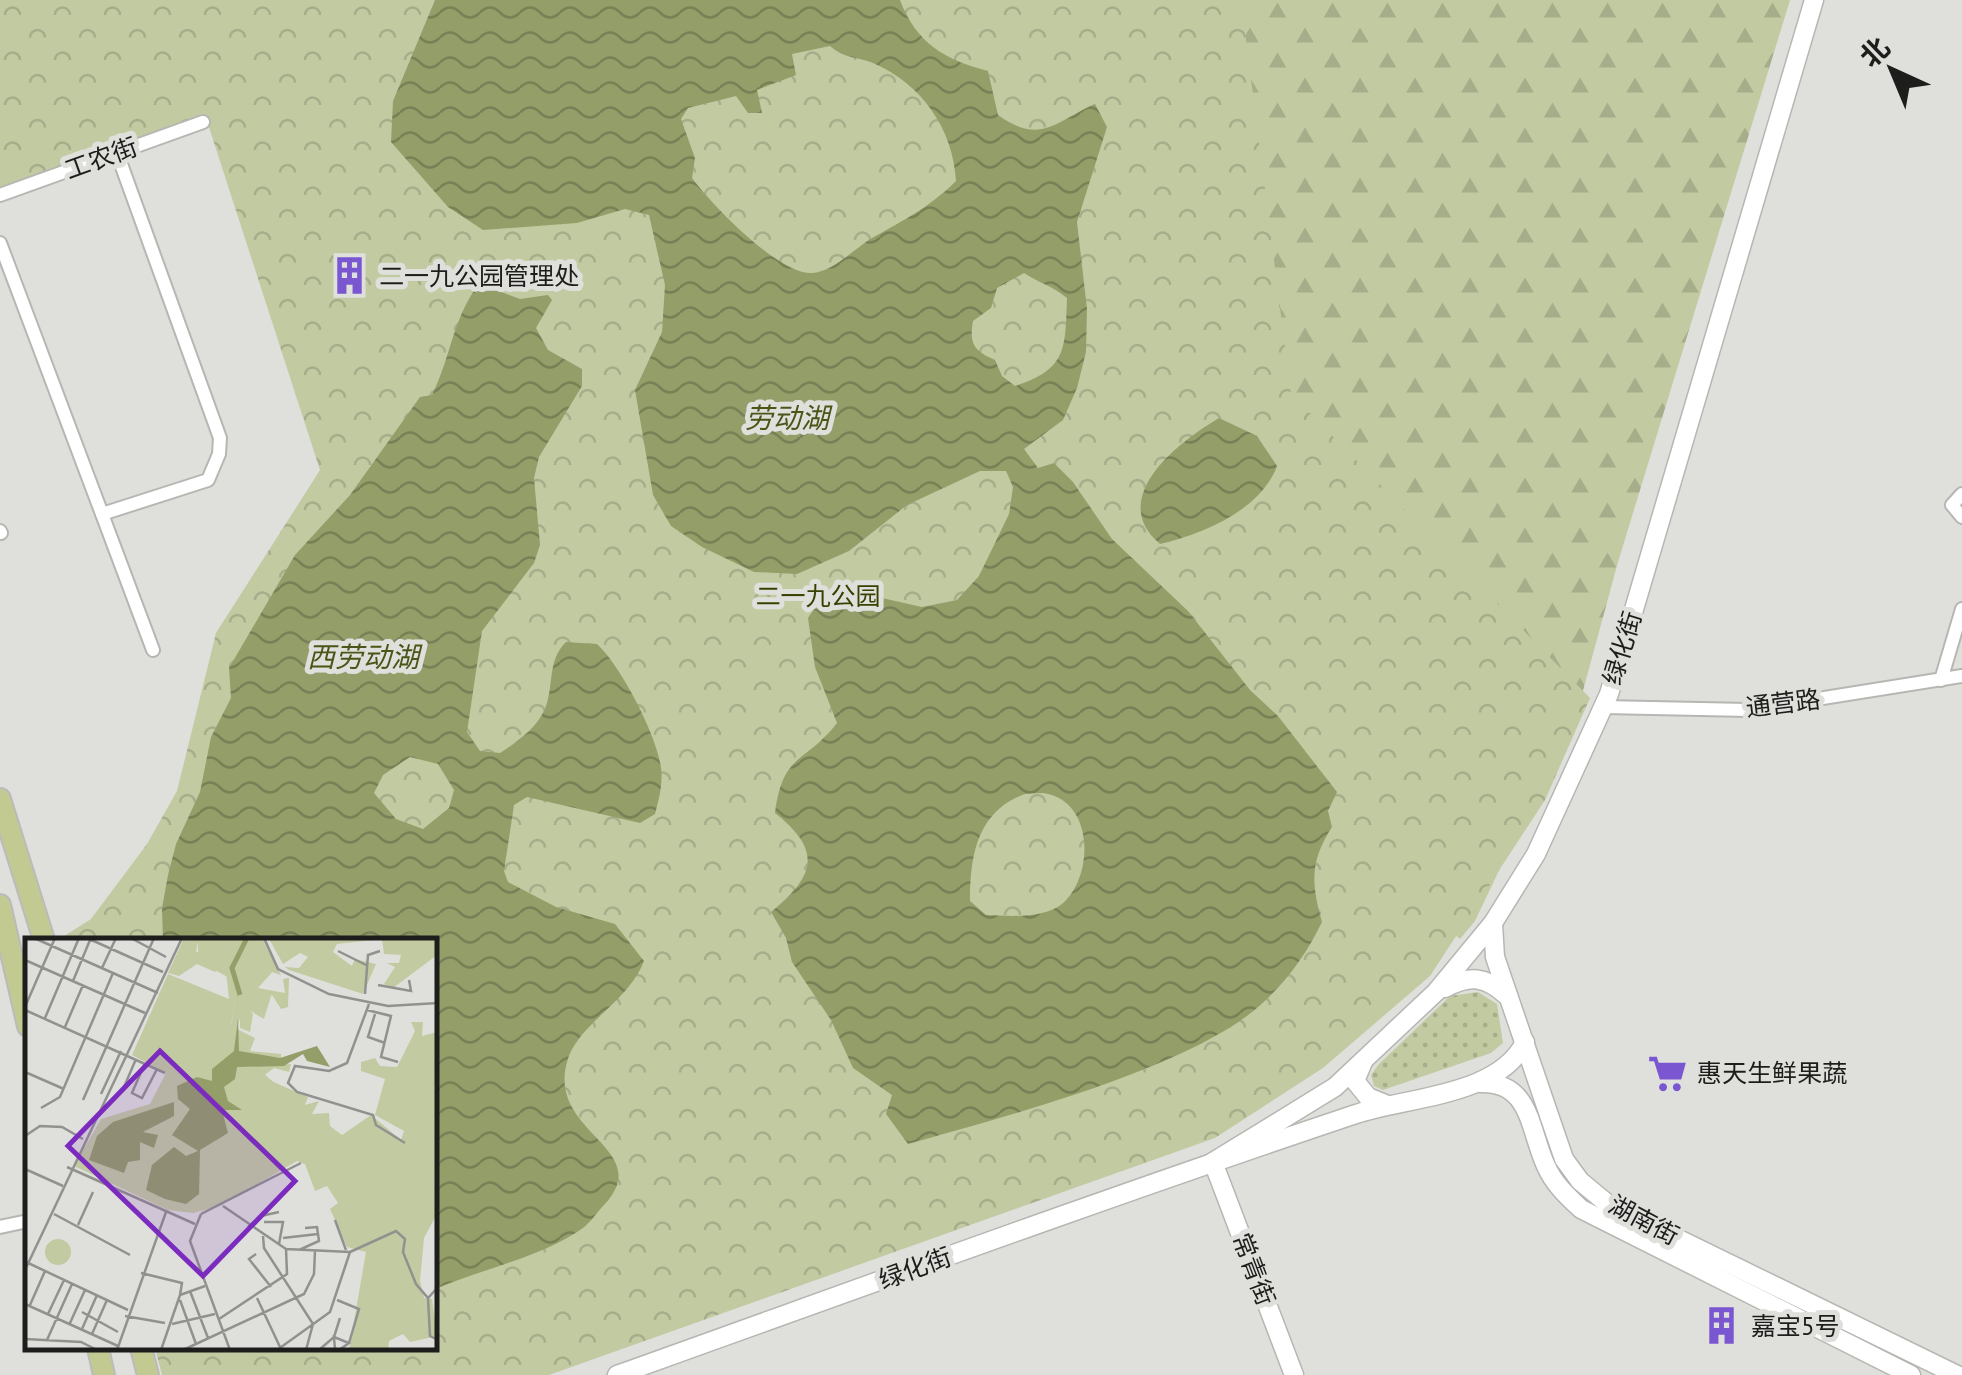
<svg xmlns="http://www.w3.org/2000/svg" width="1962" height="1375" font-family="'PT Sans','Noto Sans SC',sans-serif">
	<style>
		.grass { fill: url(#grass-dots) }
		.forest { fill: url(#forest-firs) }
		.park { fill: url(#park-crowns) }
		.water { fill: url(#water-waves); fill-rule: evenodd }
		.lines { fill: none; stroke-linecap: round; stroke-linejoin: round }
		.street-casing { stroke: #b6b7b3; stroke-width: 16 }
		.secondary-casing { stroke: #b6b7b3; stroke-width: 21 }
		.primary-casing { stroke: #bbb; stroke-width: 24 }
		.street { stroke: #fff; stroke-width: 12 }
		.secondary { stroke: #fff; stroke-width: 18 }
		.primary { stroke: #c2ca92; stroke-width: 20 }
		.labels { text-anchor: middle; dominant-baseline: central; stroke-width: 10; stroke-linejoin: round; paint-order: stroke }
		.street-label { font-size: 25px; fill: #1d1d1c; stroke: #dfe0dc }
		.poi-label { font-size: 25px; fill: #1d1d1c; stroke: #dfe0dc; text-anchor: start }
		.park-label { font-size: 25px; fill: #394000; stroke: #dfe0dc }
		.water-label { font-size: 28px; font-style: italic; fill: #4c5418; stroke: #dfe0dc }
		.inset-river { fill: none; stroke: #949e69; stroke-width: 5 }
		.inset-road { fill: none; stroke: #91928f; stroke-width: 2.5 }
		.view { fill: #7b2cbf; fill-opacity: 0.15; stroke: #7b2cbf; stroke-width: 5 }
		.inset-edge { fill: none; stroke: #1d1d1c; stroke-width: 5 }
	</style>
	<defs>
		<pattern id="grass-dots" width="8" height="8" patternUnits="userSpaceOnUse" patternTransform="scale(2.5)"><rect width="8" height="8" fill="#c2caa1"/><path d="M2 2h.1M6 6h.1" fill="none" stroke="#a6ad8a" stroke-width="1.8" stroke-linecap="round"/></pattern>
		<pattern id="forest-firs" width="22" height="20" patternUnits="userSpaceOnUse" patternTransform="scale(2.5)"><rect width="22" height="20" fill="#c2caa1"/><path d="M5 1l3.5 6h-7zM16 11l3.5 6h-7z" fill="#a6ad8a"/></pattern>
		<pattern id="park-crowns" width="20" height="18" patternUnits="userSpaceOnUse" patternTransform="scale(2.5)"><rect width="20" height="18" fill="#c2caa1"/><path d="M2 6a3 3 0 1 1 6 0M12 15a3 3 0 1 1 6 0" fill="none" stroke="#a6ad8a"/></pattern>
		<pattern id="water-waves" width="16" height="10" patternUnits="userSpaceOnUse" patternTransform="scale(2.5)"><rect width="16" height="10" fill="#949e69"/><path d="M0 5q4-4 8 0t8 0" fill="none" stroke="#788056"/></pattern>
	</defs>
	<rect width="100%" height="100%" fill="#dfe0dc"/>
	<polygon class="grass" points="1478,992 1497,1004 1503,1043 1491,1053 1383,1090 1374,1086 1371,1075 1378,1065 1450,996"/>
	<polygon class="forest" points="900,0 1790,0 1618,562 1581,698 1475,921 1460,939 1437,919"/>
	<polygon class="park" points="0,0 1241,0 1291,394 1590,698 1545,800 1430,976 1323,1068 1215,1138 549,1375 162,1375 155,1348 435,1348 435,940 58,940 91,919 147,844 177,791 216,633 320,470 206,118 0,190"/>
	<g class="water">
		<path d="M435,0H900C916,43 945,60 988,71L998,115C1041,146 1056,121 1095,104L1107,127L1077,222L1087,309L1086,352L1077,388L1063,420L1024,449L1038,468L1054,463L1073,482L1112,539L1188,611L1250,690L1278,716L1337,792L1328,811L1332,827C1310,861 1311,883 1322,922C1305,957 1283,987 1252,1012C1178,1071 1001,1118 908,1144L886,1114L892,1095L853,1068L831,1020L792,962L786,938L771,912C815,876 823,851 775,813C783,752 804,765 837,723L815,667L808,618L814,609L873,596L922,607L957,600L979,576L1009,514L1013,487L1006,471H980L907,505L849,551L797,574L754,572L702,547L671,526L653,495L635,390L662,332L665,285L649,215L625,209L577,223L483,230L448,207L391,142L393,101ZM830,46C845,59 855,56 873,63C922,84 953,129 956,181C930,207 904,220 872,238C855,248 833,272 812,273C779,275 711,204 692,178L695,158L681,119L688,108L736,96L748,113H762L757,90L796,75L792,54ZM1024,273C1039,283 1053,286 1067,298C1065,348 1068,369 1015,386L1002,376L995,360C974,351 969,344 973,321L991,308L997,288ZM1025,794C1032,794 1041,792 1048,794C1095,805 1093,878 1062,904C1043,919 1010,916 986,915L970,901C970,856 977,811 1025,794Z"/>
		<path d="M479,284L520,299L548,295L552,300L536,328L548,350L582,369V386L539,457L534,478L540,545L534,563L482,631L467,732L480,751L500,753C517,742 536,729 545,709C554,687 547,660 566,642L597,644C621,666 657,736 661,768C663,784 659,799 655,814L640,823L527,797L514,805L504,871L508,882L556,907L615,924L644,961C628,1003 577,1024 567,1062C547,1134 657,1148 604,1205C597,1212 591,1222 583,1228C542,1257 482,1269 435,1289V940H163L162,908L168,875L176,844L200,792L211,737L231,698L229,668L295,555L350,495L420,397L432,395C450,360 453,317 479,284ZM410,757L438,764L454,790L449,808L423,829L396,819L374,793L383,775Z"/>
		<path d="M1219,418L1257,436L1277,466C1261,510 1203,534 1160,544C1106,498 1177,443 1219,418Z"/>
	</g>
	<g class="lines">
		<defs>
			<g id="street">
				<polyline points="0,195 203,122"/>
				<polyline points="0,243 102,514 208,480 219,454 220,438 117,153"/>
				<polyline points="1962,494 1952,505 1962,517"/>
				<polyline points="102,514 153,650"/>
				<polyline points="0,531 1,533"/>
				<polyline points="1941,680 1962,609"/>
				<polyline points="1603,707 1748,710 1962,676"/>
				<polyline points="0,1227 28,1221"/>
			</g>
			<g id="secondary">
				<polyline points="1493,924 1495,957 1564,1159 1580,1181 1609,1205 1957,1375"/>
				<path d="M1445,988C1470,975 1485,976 1506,995"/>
				<polyline points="1363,1062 1355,1081 1368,1097 1385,1104"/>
				<path d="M1480,1083C1531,1081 1529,1129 1546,1166C1554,1184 1567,1196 1581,1209L1911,1375"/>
				<polyline points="1213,1162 1335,1087 1436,992 1493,923 1536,854 1609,694 1814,0"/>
				<polyline points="1213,1162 1294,1375"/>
				<path d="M617,1375C863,1287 1108,1197 1356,1114C1407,1097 1499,1096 1525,1042"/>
			</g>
			<g id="primary">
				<polyline points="0,799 44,940"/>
				<polyline points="0,905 28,1026"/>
				<polyline points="98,1348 104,1375"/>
				<polyline points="141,1348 148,1375"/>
			</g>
		</defs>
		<use href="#street" class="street-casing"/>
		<use href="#secondary" class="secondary-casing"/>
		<use href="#primary" class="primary-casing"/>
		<use href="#street" class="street"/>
		<use href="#secondary" class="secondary"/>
		<use href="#primary" class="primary"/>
	</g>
	<defs>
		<symbol id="building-bare" viewBox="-9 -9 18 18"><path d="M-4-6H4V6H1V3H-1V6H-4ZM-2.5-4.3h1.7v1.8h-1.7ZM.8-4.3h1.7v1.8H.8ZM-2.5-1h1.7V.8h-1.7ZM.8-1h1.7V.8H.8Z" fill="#7a57d1" stroke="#dfe0dc" stroke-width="2.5" paint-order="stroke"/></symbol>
		<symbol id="supermarket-bare" viewBox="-9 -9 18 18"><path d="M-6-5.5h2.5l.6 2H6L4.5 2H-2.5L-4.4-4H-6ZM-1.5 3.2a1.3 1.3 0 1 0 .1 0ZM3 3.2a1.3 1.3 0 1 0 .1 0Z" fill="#7a57d1" stroke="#dfe0dc" stroke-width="2.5" paint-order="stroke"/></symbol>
	</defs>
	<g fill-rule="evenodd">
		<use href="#building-bare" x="322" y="248" width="55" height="55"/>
		<use href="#supermarket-bare" x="1640" y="1046" width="55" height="55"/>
		<use href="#building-bare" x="1694" y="1298" width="55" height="55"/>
	</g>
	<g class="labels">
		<g class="street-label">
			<text transform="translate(101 158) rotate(-20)">工农街</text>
			<text transform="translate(1622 648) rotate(-73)">绿化街</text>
			<text transform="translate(1783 703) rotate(-7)">通营路</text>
			<text transform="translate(1644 1220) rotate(28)">湖南街</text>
			<text transform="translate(915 1268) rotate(-20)">绿化街</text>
			<text transform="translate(1254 1269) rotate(69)">常青街</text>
		</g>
		<g class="poi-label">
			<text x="379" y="276">二一九公园管理处</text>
			<text x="1697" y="1073">惠天生鲜果蔬</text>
			<text x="1751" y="1326">嘉宝5号</text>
		</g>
		<g class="park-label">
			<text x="818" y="596">二一九公园</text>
		</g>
		<g class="water-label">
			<text x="787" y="417">劳动湖</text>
			<text x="363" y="656">西劳动湖</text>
		</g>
	</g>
	<g transform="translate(25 938)">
		<rect width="412" height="412" fill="#dfe0dc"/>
		<path d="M159,0H174L171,13L177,19L209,0H237L256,37L247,34L233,50L260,55L258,41L264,40L263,69L256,71L247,57L218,65L228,76L225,94L215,90V80L212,91L206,89L210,64L204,61L200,24L190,34L172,26L154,38L143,35ZM412,0V17L368,50L359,46L370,29L362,25H374L376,17L359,16L357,1L312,6L308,14L327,28L330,21L351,26L338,56L264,32L260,29L274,30L283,19L275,15L258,26L244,1ZM386,84H398L397,98L412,94V276L399,300L395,343L399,360L407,361L412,398L385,404L378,396L364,403L363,412H324L341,314L322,309L305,271L313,265L302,248L290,253L280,226L272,223L197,266L172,272L241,127L266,126L264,134L249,130L237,139L283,159L280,167L294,163L287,176L304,175L305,188L317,197L346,177L376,202L379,193L350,177L360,141L336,133V124L350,120L355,128L372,129L390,93Z" fill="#c2caa1"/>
		<path d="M173,0H234L250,30L242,40L235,38L232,50L247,55L239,81L210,64L206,88L230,100L225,113L256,116V130L242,126L238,135L259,153L252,174H236L198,226V267L168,275L143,272L49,228L76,181L125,166L141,135L107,117L143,36L204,61V40L173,22Z" fill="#c2caa1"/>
		<path d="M20 314a13 13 0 1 1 26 0a13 13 0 1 1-26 0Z" fill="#c2caa1"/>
		<path d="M213,80L214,113L255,120L292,108L305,129L282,123L278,116L259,128L212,129L210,141L199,149L203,163L217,172H197L203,195L175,212L174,256L161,266L140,261L121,252L127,227L149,209L161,218L173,213L147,197L165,171L153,161L152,148L172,139L187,143V131L209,113ZM149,164V178L118,194L133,197L129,210L115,204V222L103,224L99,235L64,222L72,198L88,184Z" fill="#949e69"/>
		<path class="inset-river" d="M215,57L207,30L222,0"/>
		<path class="inset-road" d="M9,0L133,55M62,0L138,34M106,0L141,19M239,0L253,31L304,56L363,68L413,65M313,13L341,27M0,22L120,75M77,30L91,0M48,43L65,2M353,47L386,53L384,42M340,56L343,17L355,13M344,66L322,125L304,133L270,128L263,145L272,154L348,177L351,187L380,205M0,69L30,0M0,72L140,135M342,72L366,78L356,119L373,124M350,76L343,99L360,105M20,80L54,0M40,89L58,47M120,125L107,155L117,160L132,131M0,134L39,151M99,149L111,121M76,156L96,113M58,162L129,0M16,170L35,159L88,35M0,198L15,188L37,189L58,201M42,229L170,286M0,231L38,248M198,268L261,311L325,314M29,276L105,317M176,276L276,225M176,276L165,303L205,412M310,282L321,312M239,284H258L254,306M53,287L68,254M223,289L236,278L254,274M238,298L239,310L288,386L281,412M258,300L293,296M274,312L294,303L292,289L280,290M325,314L371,293L380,301L378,314L391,346L403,360L413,349M231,316L224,321L246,349M1,324L103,372M0,332L157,0M116,335L157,345L155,357M165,353L183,400M232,360L255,409M403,360L405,398L413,402M155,362L171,406M312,362L334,371L324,405M0,366L93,408M5,367L20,333M57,374L93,394M23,376L39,342M100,378L140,385M194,381L262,336L261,311M45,385L60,352M147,386L190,376M57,391L72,357M67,396L82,362M0,401L56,404L72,412M22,402L47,346M92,412L141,274M136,412L155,357L180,348M158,412L279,356L289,336L290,313M252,412L305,374L325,314M294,412L309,399L315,380M310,412L309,399L324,405L314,412"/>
		<path class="view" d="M135,113L270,243L178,338L43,208Z"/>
		<rect width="412" height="412" class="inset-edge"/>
	</g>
	<g transform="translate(1892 70) rotate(316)" stroke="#dfe0dc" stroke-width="8" paint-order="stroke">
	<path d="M0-8L18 38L0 25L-18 38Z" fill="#1d1d1c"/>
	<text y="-15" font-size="28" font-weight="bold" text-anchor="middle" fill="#1d1d1c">北</text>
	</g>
</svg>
